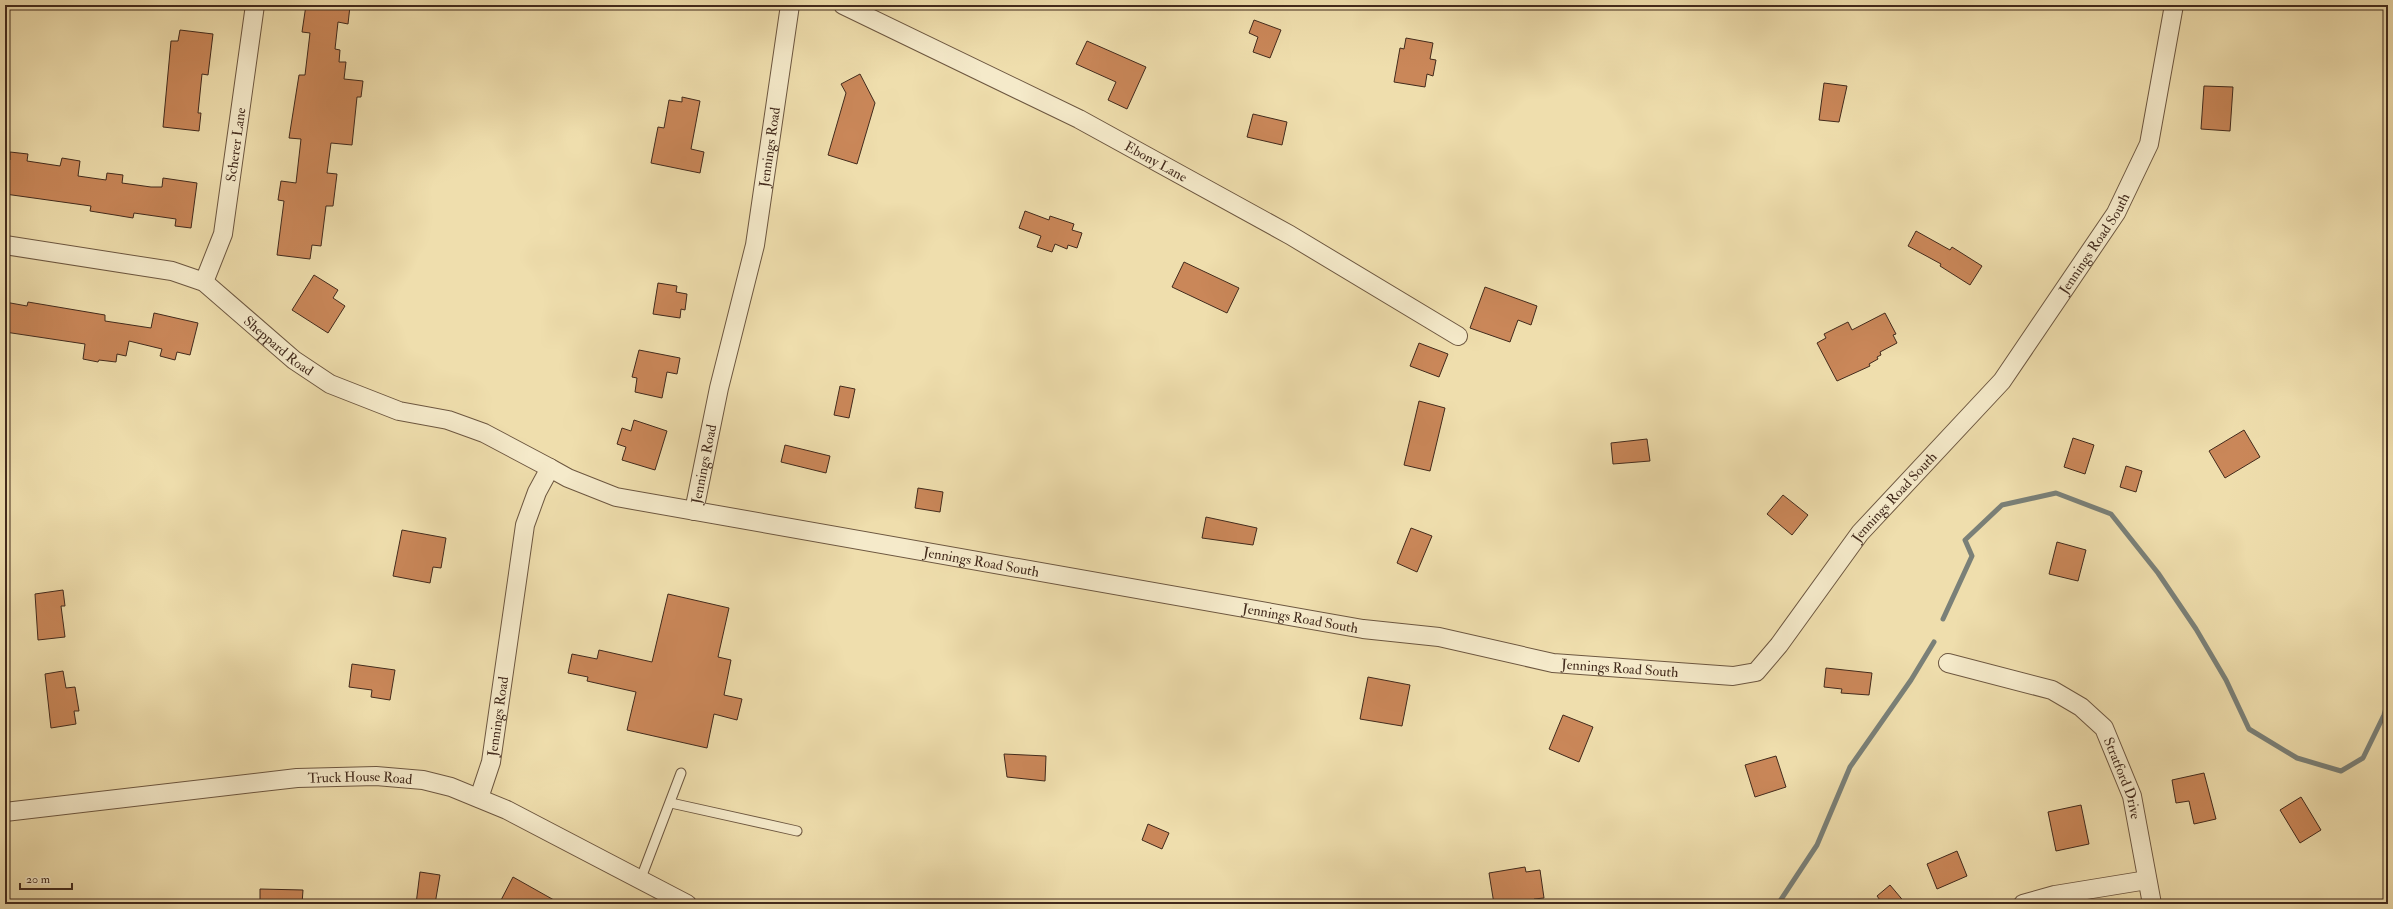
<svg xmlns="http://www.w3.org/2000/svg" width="2393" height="909" font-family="'IM FELL Double Pica',serif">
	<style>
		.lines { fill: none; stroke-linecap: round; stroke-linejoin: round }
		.stream { stroke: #7a8078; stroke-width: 5 }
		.building { fill: #ca8759; stroke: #422a1c }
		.service-casing { stroke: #6d5740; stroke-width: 11 }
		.minor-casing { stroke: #6d5740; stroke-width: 20 }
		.service { stroke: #f5eaca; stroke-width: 9 }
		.minor { stroke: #f5eaca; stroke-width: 18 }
		.labels { text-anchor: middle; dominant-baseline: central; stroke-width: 3.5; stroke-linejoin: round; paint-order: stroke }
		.street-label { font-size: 14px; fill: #422a1c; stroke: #f5eaca }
	</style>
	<rect width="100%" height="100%" fill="#efdead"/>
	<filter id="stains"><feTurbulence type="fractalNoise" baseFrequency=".005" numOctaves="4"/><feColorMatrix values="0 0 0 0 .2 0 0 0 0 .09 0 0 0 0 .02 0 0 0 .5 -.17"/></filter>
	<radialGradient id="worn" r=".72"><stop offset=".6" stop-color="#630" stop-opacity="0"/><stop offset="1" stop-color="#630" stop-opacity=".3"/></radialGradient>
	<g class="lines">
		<g class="stream">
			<polyline points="1943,619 1972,556 1965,540 2002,505 2056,493 2111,514 2158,573 2196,629 2226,680 2249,729 2297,758 2341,771 2363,758 2384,715 2388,701"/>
			<polyline points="1778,904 1817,845 1850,767 1911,680 1934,642"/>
		</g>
	</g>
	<g class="building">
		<polygon points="306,5 350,6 348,24 338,22 335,49 340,50 339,62 346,62 344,79 363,81 361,97 357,97 352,145 331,143 327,173 337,174 333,206 326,206 321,246 312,245 310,259 277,255 284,201 278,200 281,181 296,183 301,139 289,138 299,75 305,75 310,33 302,32"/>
		<polygon points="1254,20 1281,30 1270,58 1253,52 1258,37 1249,33"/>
		<polygon points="180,30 213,34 208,75 202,74 198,113 201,113 199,131 163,127 171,41 178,41"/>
		<polygon points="1406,38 1433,43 1430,59 1436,60 1433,76 1427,74 1425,87 1394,82 1400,48 1404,49"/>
		<polygon points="1087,41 1146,67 1127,109 1108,100 1116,82 1076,64"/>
		<polygon points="860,74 875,103 857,164 828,155 846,93 841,84"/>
		<polygon points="1824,83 1847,86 1839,122 1819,120"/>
		<polygon points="2204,86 2233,87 2230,131 2201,129"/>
		<polygon points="682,97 700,101 691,149 704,152 700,173 651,163 658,127 664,128 669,100 682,102"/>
		<polygon points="1253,114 1287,122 1282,145 1247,137"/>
		<polygon points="10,152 28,154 27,161 60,166 62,158 80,161 78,176 106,180 107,173 123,175 122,183 151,187 162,187 163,178 197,183 191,228 175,226 176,219 134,213 133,218 115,215 90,211 91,206 5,194 5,159 10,160"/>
		<polygon points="1025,211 1049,220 1050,216 1074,224 1072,230 1082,233 1077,248 1068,245 1067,249 1055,244 1052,252 1037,247 1041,236 1019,228"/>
		<polygon points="1916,231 1950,250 1952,247 1982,266 1970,285 1940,266 1941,264 1908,246"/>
		<polygon points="1184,262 1239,288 1227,313 1172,287"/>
		<polygon points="314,275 338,290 333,298 345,306 328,333 292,310"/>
		<polygon points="658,283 677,286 676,292 687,294 685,310 681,309 680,318 653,314"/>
		<polygon points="1485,287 1537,306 1531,325 1518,320 1510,342 1470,328"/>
		<polygon points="5,302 27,306 28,302 105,315 105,321 151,328 154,313 198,323 190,355 177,352 175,360 160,356 162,349 129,341 126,356 117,354 116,362 99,360 98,362 83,359 85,344 5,332"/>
		<polygon points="1885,313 1896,334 1893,335 1897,343 1880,352 1881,355 1877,357 1878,359 1869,364 1870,366 1837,381 1817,343 1826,338 1824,334 1848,322 1852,330"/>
		<polygon points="1419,343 1448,354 1439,377 1410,366"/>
		<polygon points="639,350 680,358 677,374 667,372 662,398 635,392 637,378 632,377"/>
		<polygon points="840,386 855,389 849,418 834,415"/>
		<polygon points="1419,401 1445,408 1430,471 1404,465"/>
		<polygon points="634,420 667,431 655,470 622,460 626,447 617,444 622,428 631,431"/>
		<polygon points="2244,430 2260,457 2225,478 2209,451"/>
		<polygon points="2073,438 2094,445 2085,474 2064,467"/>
		<polygon points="1647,439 1650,461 1613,464 1611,443"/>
		<polygon points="785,445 830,456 826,473 781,462"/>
		<polygon points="2126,466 2142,471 2136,492 2120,487"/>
		<polygon points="918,488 943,492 940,512 915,508"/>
		<polygon points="1783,495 1808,515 1792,535 1767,514"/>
		<polygon points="1206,517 1257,528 1253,545 1202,538"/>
		<polygon points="1411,528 1432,536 1417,572 1397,563"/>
		<polygon points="402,530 446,538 441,568 433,567 430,583 393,576"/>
		<polygon points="2057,542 2086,550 2078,581 2049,574"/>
		<polygon points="63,590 65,606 61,606 65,637 38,640 35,594"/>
		<polygon points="668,594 729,608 718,657 731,660 724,695 742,699 737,720 714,714 707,748 627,730 636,692 587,681 588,677 568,673 572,654 597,659 599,650 652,662"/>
		<polygon points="352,664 395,670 390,700 371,697 372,690 349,687"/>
		<polygon points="1826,668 1872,673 1869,695 1841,693 1842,689 1824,687"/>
		<polygon points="63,671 66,688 75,687 79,711 74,711 76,724 51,728 45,674"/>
		<polygon points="1368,677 1410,685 1402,726 1360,719"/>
		<polygon points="1563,715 1593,727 1579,762 1549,749"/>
		<polygon points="1004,754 1046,756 1045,781 1007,777"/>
		<polygon points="1776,756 1786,787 1755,797 1745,765"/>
		<polygon points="2204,773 2216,819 2194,824 2189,801 2176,803 2172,780"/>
		<polygon points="2301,797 2321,830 2300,843 2280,810"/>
		<polygon points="2081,805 2089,844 2056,851 2048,812"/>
		<polygon points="1148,824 1169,833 1162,849 1142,840"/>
		<polygon points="1957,851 1967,876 1937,889 1927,864"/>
		<polygon points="1525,867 1526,872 1540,870 1544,898 1534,899 1535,904 1494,904 1489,873"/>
		<polygon points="420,872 440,875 435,904 416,904"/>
		<polygon points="513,877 561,904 499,904"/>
		<polygon points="1890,885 1906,904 1883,904 1877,896"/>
		<polygon points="260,889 303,890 302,904 260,904"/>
	</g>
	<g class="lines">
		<defs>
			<g id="service">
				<polyline points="671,803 797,831"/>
				<polyline points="641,878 681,773"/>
			</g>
			<g id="minor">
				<path id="s1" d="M843,5L1079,119L1290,235L1458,336"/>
				<path id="s2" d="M5,245L172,271L204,282L294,360L330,384L399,411L448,420L484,433L550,468"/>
				<path id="s3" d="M204,282L223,234L255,5"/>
				<path id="s4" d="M694,511L719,388L755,245L790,5"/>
				<path id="s5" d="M1948,663L2052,690L2081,707L2104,728L2132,796L2152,904"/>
				<path id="s6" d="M479,798L491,762L525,525L537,492L550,468L568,478L616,497L1363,629L1439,637L1553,663L1733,676L1756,672L1779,645L1860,533L2002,381L2116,213L2149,144L2174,5"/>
				<path id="s7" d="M5,812L297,778L376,776L423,780L451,787L507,810L687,904"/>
				<polyline points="2023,904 2055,895 2147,880"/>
			</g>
		</defs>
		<use href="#service" class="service-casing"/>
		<use href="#minor" class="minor-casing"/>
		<use href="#service" class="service"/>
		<use href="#minor" class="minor"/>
	</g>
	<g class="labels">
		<g class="street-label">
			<text stroke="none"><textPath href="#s3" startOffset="142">Scherer Lane</textPath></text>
			<text stroke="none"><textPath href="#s4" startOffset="372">Jennings Road</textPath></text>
			<text stroke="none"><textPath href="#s1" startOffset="350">Ebony Lane</textPath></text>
			<text stroke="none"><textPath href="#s6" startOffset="2115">Jennings Road South</textPath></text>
			<text stroke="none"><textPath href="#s2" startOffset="301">Sheppard Road</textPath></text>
			<text stroke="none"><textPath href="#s4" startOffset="48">Jennings Road</textPath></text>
			<text stroke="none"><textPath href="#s6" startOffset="1791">Jennings Road South</textPath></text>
			<text stroke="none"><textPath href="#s6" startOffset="783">Jennings Road South</textPath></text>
			<text stroke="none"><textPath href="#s6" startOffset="1107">Jennings Road South</textPath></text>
			<text stroke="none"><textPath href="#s6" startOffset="1431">Jennings Road South</textPath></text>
			<text stroke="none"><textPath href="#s6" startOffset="84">Jennings Road</textPath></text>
			<text stroke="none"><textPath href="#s5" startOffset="226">Stratford Drive</textPath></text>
			<text stroke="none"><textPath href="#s7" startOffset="357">Truck House Road</textPath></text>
		</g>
	</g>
	<rect width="2393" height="909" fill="none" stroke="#efdead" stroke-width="20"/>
	<rect x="6" y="6" width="2381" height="897" fill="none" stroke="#422a1c" stroke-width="2"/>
	<rect x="10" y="10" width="2373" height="889" fill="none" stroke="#422a1c"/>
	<path d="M20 883v6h52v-6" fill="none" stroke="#422a1c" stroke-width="2"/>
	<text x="26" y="883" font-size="12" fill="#422a1c" stroke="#f5eaca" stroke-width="3" paint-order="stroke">20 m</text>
	<rect width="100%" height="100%" filter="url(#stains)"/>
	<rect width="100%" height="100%" fill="url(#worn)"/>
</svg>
